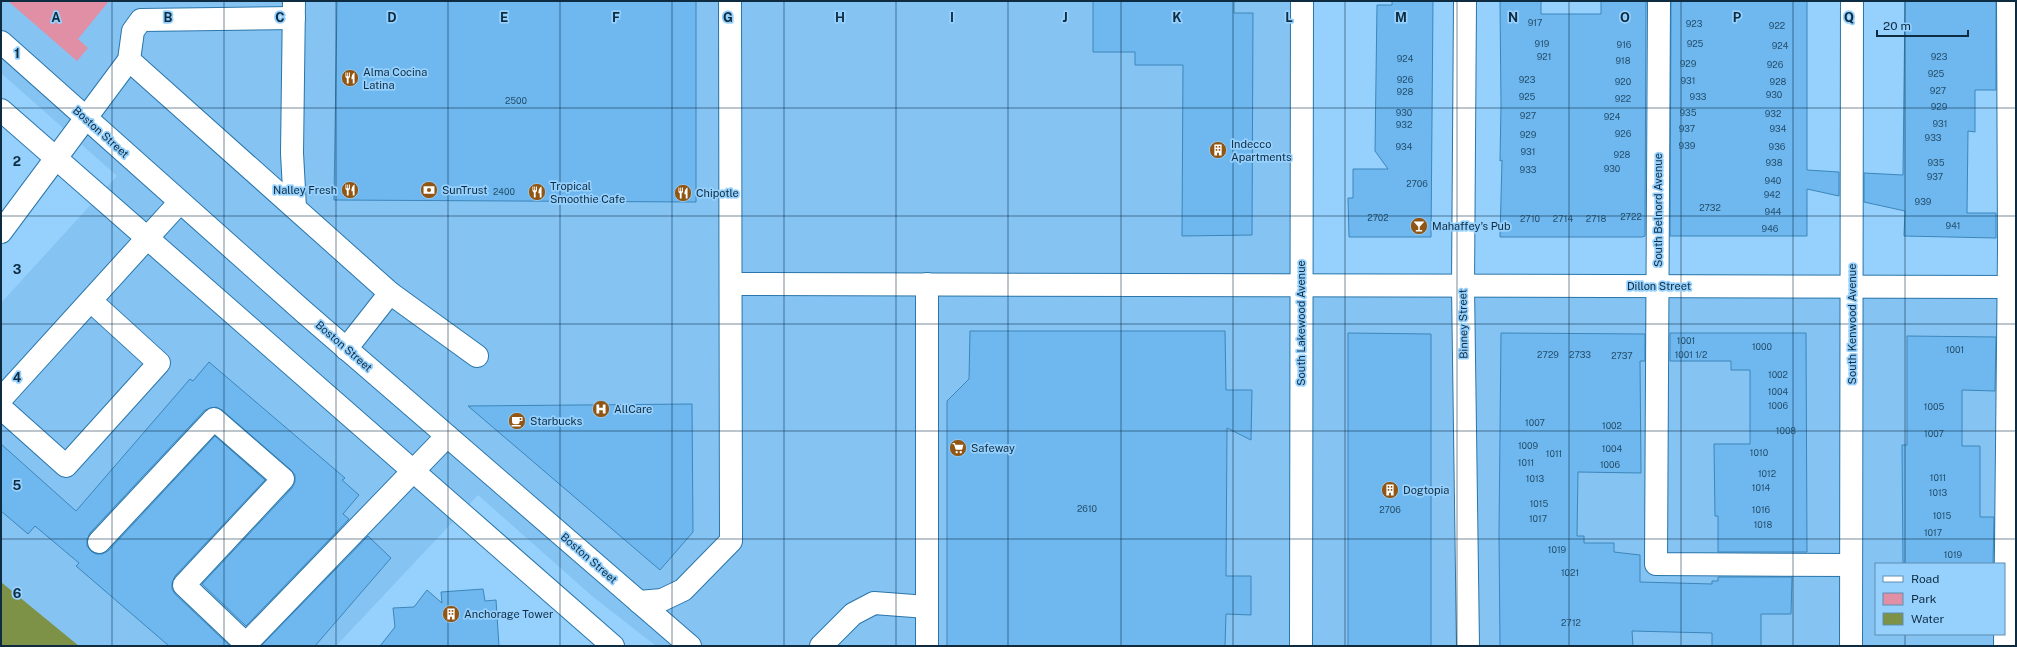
<svg xmlns="http://www.w3.org/2000/svg" width="2017" height="647" font-family="'Public Sans',sans-serif">
	<style>
		.built { fill: #85c3f3; fill-rule: evenodd }
		.green { fill: #e08fa4 }
		.water { fill: #7d9246 }
		.building { fill: #6eb8ef; stroke: #3c86ba }
		.lines { fill: none; stroke-linecap: round; stroke-linejoin: round }
		.minor-casing { stroke: #2a76a9; stroke-width: 24 }
		.major-casing { stroke: #2a76a9; stroke-width: 24 }
		.minor { stroke: #fff; stroke-width: 22 }
		.major { stroke: #fff; stroke-width: 22 }
		.grid { fill: none; stroke: #0d2c42; stroke-width: 1; stroke-opacity: 0.55 }
		.labels { text-anchor: middle; dominant-baseline: central; stroke-width: 3.5; stroke-linejoin: round; paint-order: stroke }
		.number-label { font-size: 9px; fill: #254f6d }
		.poi-label { font-size: 11px; fill: #0d2c42; stroke: #96d0fd; text-anchor: start }
		.street-label { font-size: 11px; fill: #0d2c42; stroke: #96d0fd }
		.grid-label { font-size: 13px; text-anchor: middle; font-weight: bold; fill: #0d2c42; stroke: #96d0fd; stroke-width: 3.5; stroke-linejoin: round; paint-order: stroke }
	</style>
	<rect width="100%" height="100%" fill="#96d0fd"/>
	<path class="built" d="M1,1H1303L1300,289L2008,287L2016,646H656L592,596L478,495L336,646H79L1,582V303L117,176L1,73ZM1876,564H2004V634H1876Z"/>
	<polygon class="green" points="8,1 109,1 78,39 88,48 77,61"/>
	<polygon class="water" points="1,582 79,646 1,646"/>
	<g class="building">
		<polygon points="337,1 696,1 696,202 334,200"/>
		<polygon points="1093,1 1234,1 1234,13 1253,13 1252,235 1182,236 1183,65 1135,65 1135,52 1093,52"/>
		<polygon points="1392,1 1433,1 1431,237 1349,237 1348,198 1353,198 1353,169 1388,169 1375,151 1377,5 1392,5"/>
		<polygon points="1500,1 1541,1 1541,14 1601,14 1601,1 1646,1 1645,236 1642,237 1500,237 1502,160 1500,161 1501,105"/>
		<polygon points="1671,1 1807,1 1807,170 1839,172 1839,196 1807,189 1807,236 1670,236"/>
		<polygon points="1905,1 1996,1 1996,90 1975,90 1975,132 1968,131 1967,213 1996,213 1996,238 1904,236 1905,211 1864,202 1864,173 1903,175"/>
		<polygon points="970,331 1225,331 1226,390 1252,390 1251,440 1227,428 1226,576 1251,576 1251,615 1226,614 1225,646 947,646 947,401 969,379"/>
		<polygon points="1348,333 1431,334 1431,646 1348,646"/>
		<polygon points="1501,333 1645,334 1645,361 1640,361 1641,473 1578,472 1577,536 1584,536 1584,543 1614,543 1614,552 1640,555 1640,582 1712,584 1712,581 1718,581 1718,577 1792,577 1791,614 1761,614 1761,646 1712,646 1712,633 1632,631 1633,646 1500,646 1499,533"/>
		<polygon points="1670,333 1806,333 1807,552 1718,552 1718,516 1715,516 1714,444 1750,444 1750,370 1731,370 1731,361 1670,361"/>
		<polygon points="1907,336 1996,337 1995,391 1962,390 1962,446 1980,446 1980,517 1994,517 1993,564 1903,564 1902,445 1907,445"/>
		<polygon points="209,362 345,478 342,480 359,495 343,514 349,519 246,626 202,584 292,488 295,482 295,475 291,470 222,410 216,407 205,410 90,533 87,540 87,546 91,551 96,554 102,554 108,551 215,436 265,480 175,576 172,583 172,589 175,594 230,646 169,646 76,566 79,563 35,526 28,534 1,511 1,444 76,511 190,379 193,381"/>
		<polygon points="692,404 693,532 660,570 468,406"/>
		<polygon points="368,536 391,558 315,646 261,646"/>
		<polygon points="483,589 485,601 496,600 499,646 380,646 395,627 393,608 414,607 427,590 442,603 441,592"/>
	</g>
	<g class="lines">
		<defs>
			<g id="minor">
				<polyline points="294,1 292,153 295,208"/>
				<polyline points="1465,1 1463,286 1468,646"/>
				<polyline points="1659,1 1656,564 1851,565"/>
				<polyline points="129,60 390,293 477,356"/>
				<polyline points="1,232 129,60 133,31 141,20 294,18"/>
				<polyline points="731,284 2016,287"/>
				<polyline points="927,284 927,646"/>
				<polyline points="346,349 390,293"/>
				<polyline points="1,399 180,202"/>
				<polyline points="1,408 66,466 159,363 91,301"/>
				<polyline points="99,542 214,419 283,479 184,585 246,644 447,436"/>
				<polyline points="639,602 662,600 683,590 731,541 730,1"/>
				<polyline points="821,646 853,614 874,603 927,607"/>
				<polyline points="1301,646 1302,1"/>
				<polyline points="1851,646 1852,1"/>
				<polyline points="2005,646 2009,248 2008,1"/>
			</g>
			<g id="major">
				<polyline points="1,42 304,312 690,646"/>
				<polyline points="1,110 613,646"/>
			</g>
		</defs>
		<use href="#minor" class="minor-casing"/>
		<use href="#major" class="major-casing"/>
		<use href="#minor" class="minor"/>
		<use href="#major" class="major"/>
	</g>
	<path class="grid" d="M112,1V646M224,1V646M336,1V646M448,1V646M560,1V646M672,1V646M784,1V646M896,1V646M1008,1V646M1121,1V646M1233,1V646M1345,1V646M1457,1V646M1569,1V646M1681,1V646M1793,1V646M1905,1V564M1,108H2016M1,216H2016M1,324H2016M1,431H2016M1,539H2016M1905,634V646"/>
	<defs>
		<symbol id="restaurant-disc" viewBox="-11 -11 22 22"><circle r="9.5" fill="#915614" stroke="#96d0fd"/><path d="M-5-6h1v4h1v-4h1v4h1v-4h1v5L-1.5 .5V6h-2V.5L-5-1ZM5-6V6H3V1.5H1.5Q1.5-4 5-6Z" fill="#fff"/></symbol>
		<symbol id="building-disc" viewBox="-11 -11 22 22"><circle r="9.5" fill="#915614" stroke="#96d0fd"/><path d="M-4-6H4V6H1V3H-1V6H-4ZM-2.5-4.3h1.7v1.8h-1.7ZM.8-4.3h1.7v1.8H.8ZM-2.5-1h1.7V.8h-1.7ZM.8-1h1.7V.8H.8Z" fill="#fff"/></symbol>
		<symbol id="bank-disc" viewBox="-11 -11 22 22"><circle r="9.5" fill="#915614" stroke="#96d0fd"/><path d="M-6-4H6V4H-6ZM0-2.3a2.3 2.3 0 1 0 0 4.6a2.3 2.3 0 1 0 0-4.6Z" fill="#fff"/></symbol>
		<symbol id="bar-disc" viewBox="-11 -11 22 22"><circle r="9.5" fill="#915614" stroke="#96d0fd"/><path d="M-6-5H6L.8 .8V4.5H3.5V6h-7V4.5H-.8V.8Z" fill="#fff"/></symbol>
		<symbol id="hospital-disc" viewBox="-11 -11 22 22"><circle r="9.5" fill="#915614" stroke="#96d0fd"/><path d="M-5-5h3v3.5h4V-5h3V5h-3V1.5h-4V5h-3Z" fill="#fff"/></symbol>
		<symbol id="cafe-disc" viewBox="-11 -11 22 22"><circle r="9.5" fill="#915614" stroke="#96d0fd"/><path d="M-5.5-4.5H6V0H3Q3 3.5 0 3.5H-2.5Q-5.5 3.5-5.5 0ZM3-3.2v2h1.7v-2ZM-6 4.5H4V6H-6Z" fill="#fff"/></symbol>
		<symbol id="supermarket-disc" viewBox="-11 -11 22 22"><circle r="9.5" fill="#915614" stroke="#96d0fd"/><path d="M-6-5.5h2.5l.6 2H6L4.5 2H-2.5L-4.4-4H-6ZM-1.5 3.2a1.3 1.3 0 1 0 .1 0ZM3 3.2a1.3 1.3 0 1 0 .1 0Z" fill="#fff"/></symbol>
	</defs>
	<g fill-rule="evenodd">
		<use href="#restaurant-disc" x="340" y="68" width="20" height="20"/>
		<use href="#building-disc" x="1208" y="140" width="20" height="20"/>
		<use href="#restaurant-disc" x="340" y="180" width="20" height="20"/>
		<use href="#bank-disc" x="419" y="180" width="20" height="20"/>
		<use href="#restaurant-disc" x="527" y="182" width="20" height="20"/>
		<use href="#restaurant-disc" x="673" y="183" width="20" height="20"/>
		<use href="#bar-disc" x="1409" y="216" width="20" height="20"/>
		<use href="#hospital-disc" x="591" y="399" width="20" height="20"/>
		<use href="#cafe-disc" x="507" y="411" width="20" height="20"/>
		<use href="#supermarket-disc" x="948" y="438" width="20" height="20"/>
		<use href="#building-disc" x="1380" y="480" width="20" height="20"/>
		<use href="#building-disc" x="441" y="604" width="20" height="20"/>
	</g>
	<g class="labels">
		<g class="number-label">
			<text x="1535" y="22">917</text>
			<text x="1694" y="23">923</text>
			<text x="1777" y="25">922</text>
			<text x="1542" y="43">919</text>
			<text x="1695" y="43">925</text>
			<text x="1624" y="44">916</text>
			<text x="1780" y="45">924</text>
			<text x="1544" y="56">921</text>
			<text x="1939" y="56">923</text>
			<text x="1405" y="58">924</text>
			<text x="1623" y="60">918</text>
			<text x="1688" y="63">929</text>
			<text x="1775" y="64">926</text>
			<text x="1936" y="73">925</text>
			<text x="1405" y="79">926</text>
			<text x="1527" y="79">923</text>
			<text x="1688" y="80">931</text>
			<text x="1623" y="81">920</text>
			<text x="1778" y="81">928</text>
			<text x="1938" y="90">927</text>
			<text x="1405" y="91">928</text>
			<text x="1774" y="94">930</text>
			<text x="1527" y="96">925</text>
			<text x="1698" y="96">933</text>
			<text x="1623" y="98">922</text>
			<text x="516" y="100">2500</text>
			<text x="1939" y="106">929</text>
			<text x="1404" y="112">930</text>
			<text x="1688" y="112">935</text>
			<text x="1773" y="113">932</text>
			<text x="1528" y="115">927</text>
			<text x="1612" y="116">924</text>
			<text x="1940" y="123">931</text>
			<text x="1404" y="124">932</text>
			<text x="1687" y="128">937</text>
			<text x="1778" y="128">934</text>
			<text x="1623" y="133">926</text>
			<text x="1528" y="134">929</text>
			<text x="1933" y="137">933</text>
			<text x="1687" y="145">939</text>
			<text x="1404" y="146">934</text>
			<text x="1777" y="146">936</text>
			<text x="1528" y="151">931</text>
			<text x="1622" y="154">928</text>
			<text x="1774" y="162">938</text>
			<text x="1936" y="162">935</text>
			<text x="1612" y="168">930</text>
			<text x="1528" y="169">933</text>
			<text x="1935" y="176">937</text>
			<text x="1773" y="180">940</text>
			<text x="1417" y="183">2706</text>
			<text x="504" y="191">2400</text>
			<text x="1772" y="194">942</text>
			<text x="1923" y="201">939</text>
			<text x="1710" y="207">2732</text>
			<text x="1773" y="211">944</text>
			<text x="1631" y="216">2722</text>
			<text x="1378" y="217">2702</text>
			<text x="1530" y="218">2710</text>
			<text x="1563" y="218">2714</text>
			<text x="1596" y="218">2718</text>
			<text x="1953" y="225">941</text>
			<text x="1770" y="228">946</text>
			<text x="1686" y="340">1001</text>
			<text x="1762" y="346">1000</text>
			<text x="1955" y="349">1001</text>
			<text x="1548" y="354">2729</text>
			<text x="1580" y="354">2733</text>
			<text x="1691" y="354">1001 1/2</text>
			<text x="1622" y="355">2737</text>
			<text x="1778" y="374">1002</text>
			<text x="1778" y="391">1004</text>
			<text x="1778" y="405">1006</text>
			<text x="1934" y="406">1005</text>
			<text x="1535" y="422">1007</text>
			<text x="1612" y="425">1002</text>
			<text x="1786" y="430">1008</text>
			<text x="1934" y="433">1007</text>
			<text x="1528" y="445">1009</text>
			<text x="1612" y="448">1004</text>
			<text x="1759" y="452">1010</text>
			<text x="1554" y="453">1011</text>
			<text x="1526" y="462">1011</text>
			<text x="1610" y="464">1006</text>
			<text x="1767" y="473">1012</text>
			<text x="1938" y="477">1011</text>
			<text x="1535" y="478">1013</text>
			<text x="1761" y="487">1014</text>
			<text x="1938" y="492">1013</text>
			<text x="1539" y="503">1015</text>
			<text x="1087" y="508">2610</text>
			<text x="1390" y="509">2706</text>
			<text x="1761" y="509">1016</text>
			<text x="1942" y="515">1015</text>
			<text x="1538" y="518">1017</text>
			<text x="1763" y="524">1018</text>
			<text x="1933" y="532">1017</text>
			<text x="1557" y="549">1019</text>
			<text x="1953" y="554">1019</text>
			<text x="1570" y="572">1021</text>
			<text x="1571" y="622">2712</text>
		</g>
		<g class="poi-label">
			<text x="363" y="72">Alma Cocina<tspan x="363" dy="13">Latina</tspan></text>
			<text x="1231" y="144">Indecco<tspan x="1231" dy="13">Apartments</tspan></text>
			<text x="550" y="186">Tropical<tspan x="550" dy="13">Smoothie Cafe</tspan></text>
			<text x="337" y="190" text-anchor="end">Nalley Fresh</text>
			<text x="442" y="190">SunTrust</text>
			<text x="696" y="193">Chipotle</text>
			<text x="1432" y="226">Mahaffey's Pub</text>
			<text x="614" y="409">AllCare</text>
			<text x="530" y="421">Starbucks</text>
			<text x="971" y="448">Safeway</text>
			<text x="1403" y="490">Dogtopia</text>
			<text x="464" y="614">Anchorage Tower</text>
		</g>
		<g class="street-label">
			<text transform="translate(101 132) rotate(42)">Boston Street</text>
			<text transform="translate(1658 210) rotate(-90)">South Belnord Avenue</text>
			<text x="1659" y="286">Dillon Street</text>
			<text transform="translate(1301 323) rotate(-90)">South Lakewood Avenue</text>
			<text transform="translate(1463 324) rotate(-91)">Binney Street</text>
			<text transform="translate(1852 324) rotate(-90)">South Kenwood Avenue</text>
			<text transform="translate(344 346) rotate(41)">Boston Street</text>
			<text transform="translate(589 558) rotate(41)">Boston Street</text>
		</g>
	</g>
	<g class="grid-label">
		<text x="56" y="22">A</text>
		<text x="168" y="22">B</text>
		<text x="280" y="22">C</text>
		<text x="392" y="22">D</text>
		<text x="504" y="22">E</text>
		<text x="616" y="22">F</text>
		<text x="728" y="22">G</text>
		<text x="840" y="22">H</text>
		<text x="952" y="22">I</text>
		<text x="1065" y="22">J</text>
		<text x="1177" y="22">K</text>
		<text x="1289" y="22">L</text>
		<text x="1401" y="22">M</text>
		<text x="1513" y="22">N</text>
		<text x="1625" y="22">O</text>
		<text x="1737" y="22">P</text>
		<text x="1849" y="22">Q</text>
		<text x="17" y="58">1</text>
		<text x="17" y="166">2</text>
		<text x="17" y="274">3</text>
		<text x="17" y="382">4</text>
		<text x="17" y="490">5</text>
		<text x="17" y="598">6</text>
	</g>
	<rect width="2017" height="647" fill="none" stroke="#0d2c42" stroke-width="4"/>
	<rect x="1875" y="563" width="130" height="72" fill="#96d0fd" stroke="#5f8eb2"/>
	<rect x="1883" y="576" width="20" height="6" fill="#ffffff" stroke="#5f8eb2"/>
	<text x="1911" y="583" font-size="12" fill="#0d2c42">Road</text>
	<rect x="1883" y="593" width="20" height="12" fill="#e08fa4" stroke="#5f8eb2"/>
	<text x="1911" y="603" font-size="12" fill="#0d2c42">Park</text>
	<rect x="1883" y="613" width="20" height="12" fill="#7d9246" stroke="#5f8eb2"/>
	<text x="1911" y="623" font-size="12" fill="#0d2c42">Water</text>
	<path d="M1877 30v6h91v-6" fill="none" stroke="#0d2c42" stroke-width="2"/>
	<text x="1883" y="30" font-size="12" fill="#0d2c42" stroke="#96d0fd" stroke-width="3" paint-order="stroke">20 m</text>
</svg>
